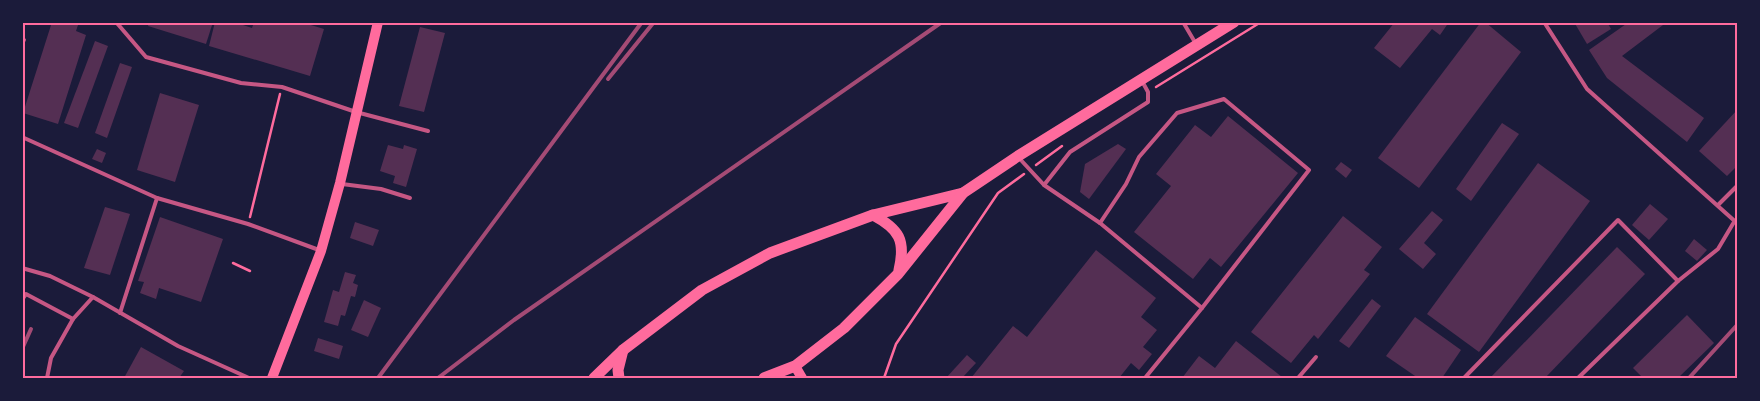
<svg xmlns="http://www.w3.org/2000/svg" width="1760" height="401" font-family="Ubuntu,sans-serif">
	<style>
		.building { fill: #542f53 }
		.lines { fill: none; stroke-linecap: round; stroke-linejoin: round }
		.path { stroke: #ff6b9d; stroke-width: 2.5 }
		.service { stroke: #c65784; stroke-width: 4 }
		.secondary { stroke: #ff6b9d; stroke-width: 10 }
		.primary { stroke: #ff6b9d; stroke-width: 11 }
		.rail { stroke: #a44b75; stroke-width: 4 }
		.neatline { fill: none; stroke: #ff6b9d; stroke-width: 2 }
	</style>
	<rect width="100%" height="100%" fill="#1b1b3a"/>
	<g class="building">
		<polygon points="52,22 79,22 76,31 86,35 58,124 23,113"/>
		<polygon points="149,22 213,22 206,44 148,26"/>
		<polygon points="215,22 234,22 252,28 254,22 301,22 324,29 310,76 209,46"/>
		<polygon points="1395,22 1449,22 1440,35 1432,29 1400,68 1374,48"/>
		<polygon points="1481,22 1485,22 1521,52 1419,188 1378,158"/>
		<polygon points="1574,22 1607,22 1611,29 1587,44"/>
		<polygon points="1629,22 1667,22 1622,56 1704,118 1687,142 1607,78 1589,50"/>
		<polygon points="420,27 445,33 424,112 399,106"/>
		<polygon points="95,41 108,46 78,128 64,123"/>
		<polygon points="120,63 132,67 107,138 95,133"/>
		<polygon points="160,93 199,105 175,182 137,170"/>
		<polygon points="1738,109 1738,165 1727,176 1699,151"/>
		<polygon points="1228,116 1298,173 1221,267 1210,258 1193,279 1134,232 1171,186 1156,174 1195,125 1211,137"/>
		<polygon points="1502,123 1519,134 1471,201 1456,189"/>
		<polygon points="1118,144 1126,149 1089,199 1080,192 1085,164"/>
		<polygon points="388,145 403,149 404,145 417,149 406,187 393,183 395,176 380,171"/>
		<polygon points="97,149 106,153 102,163 92,159"/>
		<polygon points="1341,162 1352,170 1346,178 1335,169"/>
		<polygon points="1538,163 1590,201 1479,352 1427,314"/>
		<polygon points="1650,204 1668,219 1649,240 1632,225"/>
		<polygon points="105,207 130,214 110,275 84,268"/>
		<polygon points="1432,211 1443,220 1424,243 1436,254 1423,269 1399,249"/>
		<polygon points="1343,216 1382,247 1364,270 1370,274 1318,339 1314,335 1291,363 1251,332"/>
		<polygon points="160,217 223,239 201,302 159,288 156,299 140,293 144,282 138,281"/>
		<polygon points="355,222 379,230 373,246 350,238"/>
		<polygon points="1694,239 1707,250 1697,261 1685,251"/>
		<polygon points="1617,247 1645,274 1545,378 1490,378"/>
		<polygon points="1096,250 1156,298 1141,317 1157,330 1143,347 1152,354 1139,370 1131,363 1119,378 971,378 1013,326 1027,337"/>
		<polygon points="345,272 356,275 353,283 358,285 355,297 351,296 345,316 341,315 338,326 324,322 333,290 339,292"/>
		<polygon points="1372,299 1381,306 1349,348 1339,341"/>
		<polygon points="364,300 381,308 368,337 351,330"/>
		<polygon points="1687,315 1714,343 1678,378 1643,378 1633,368"/>
		<polygon points="1415,317 1461,350 1442,378 1418,378 1386,356"/>
		<polygon points="318,338 343,346 339,359 314,351"/>
		<polygon points="1236,341 1282,377 1281,378 1182,378 1199,356 1215,368"/>
		<polygon points="141,347 184,371 179,378 124,378"/>
		<polygon points="967,355 976,363 962,378 946,378"/>
	</g>
	<g class="lines">
		<g class="path">
			<polyline points="1156,87 1261,22"/>
			<polyline points="1036,165 1062,146"/>
			<polyline points="250,217 280,94"/>
			<polyline points="233,263 250,271"/>
			<polyline points="884,378 896,344 998,193 1024,174"/>
		</g>
		<g class="service">
			<polyline points="116,22 146,57 241,83 282,87 356,112 428,131"/>
			<polyline points="1183,22 1196,44"/>
			<polyline points="1544,22 1587,89 1738,224"/>
			<polyline points="22,43 24,40"/>
			<polyline points="22,137 157,198 248,224 319,250"/>
			<polyline points="1019,158 1044,185 1100,223 1202,308 1145,378"/>
			<polyline points="342,184 381,189 410,198"/>
			<polyline points="1044,185 1070,152 1148,102 1148,92 1142,81"/>
			<polyline points="1718,205 1738,185"/>
			<polyline points="1100,223 1126,184 1139,157 1177,113 1224,99 1309,170 1202,308"/>
			<polyline points="22,268 50,276 93,297"/>
			<polyline points="22,300 26,294 73,319"/>
			<polyline points="120,313 157,198"/>
			<polyline points="47,378 51,358 73,319 93,297 178,346 249,378"/>
			<polyline points="1298,378 1316,357"/>
			<polyline points="1464,378 1618,220 1678,281"/>
			<polyline points="1578,378 1678,281 1718,249 1734,222"/>
		</g>
		<g class="secondary">
			<polyline points="795,366 802,378"/>
			<polyline points="272,378 321,251 340,183 378,22"/>
		</g>
		<g class="primary">
			<path d="M873,215C899,229 906,240 899,270"/>
			<polyline points="594,378 623,350 702,290 770,253 873,215 963,193"/>
			<polyline points="619,378 618,370 623,350"/>
			<polyline points="764,378 795,366 844,328 898,274 963,193 1018,156 1234,22"/>
		</g>
		<g class="rail">
			<polyline points="608,79 654,22"/>
			<polyline points="22,349 31,329"/>
			<polyline points="378,378 642,22"/>
			<polyline points="438,378 514,320 942,22"/>
			<polyline points="1689,378 1738,324"/>
		</g>
	</g>
	<rect width="1760" height="401" fill="none" stroke="#1b1b3a" stroke-width="48"/>
	<rect x="24" y="24" width="1712" height="353" class="neatline"/>
</svg>
